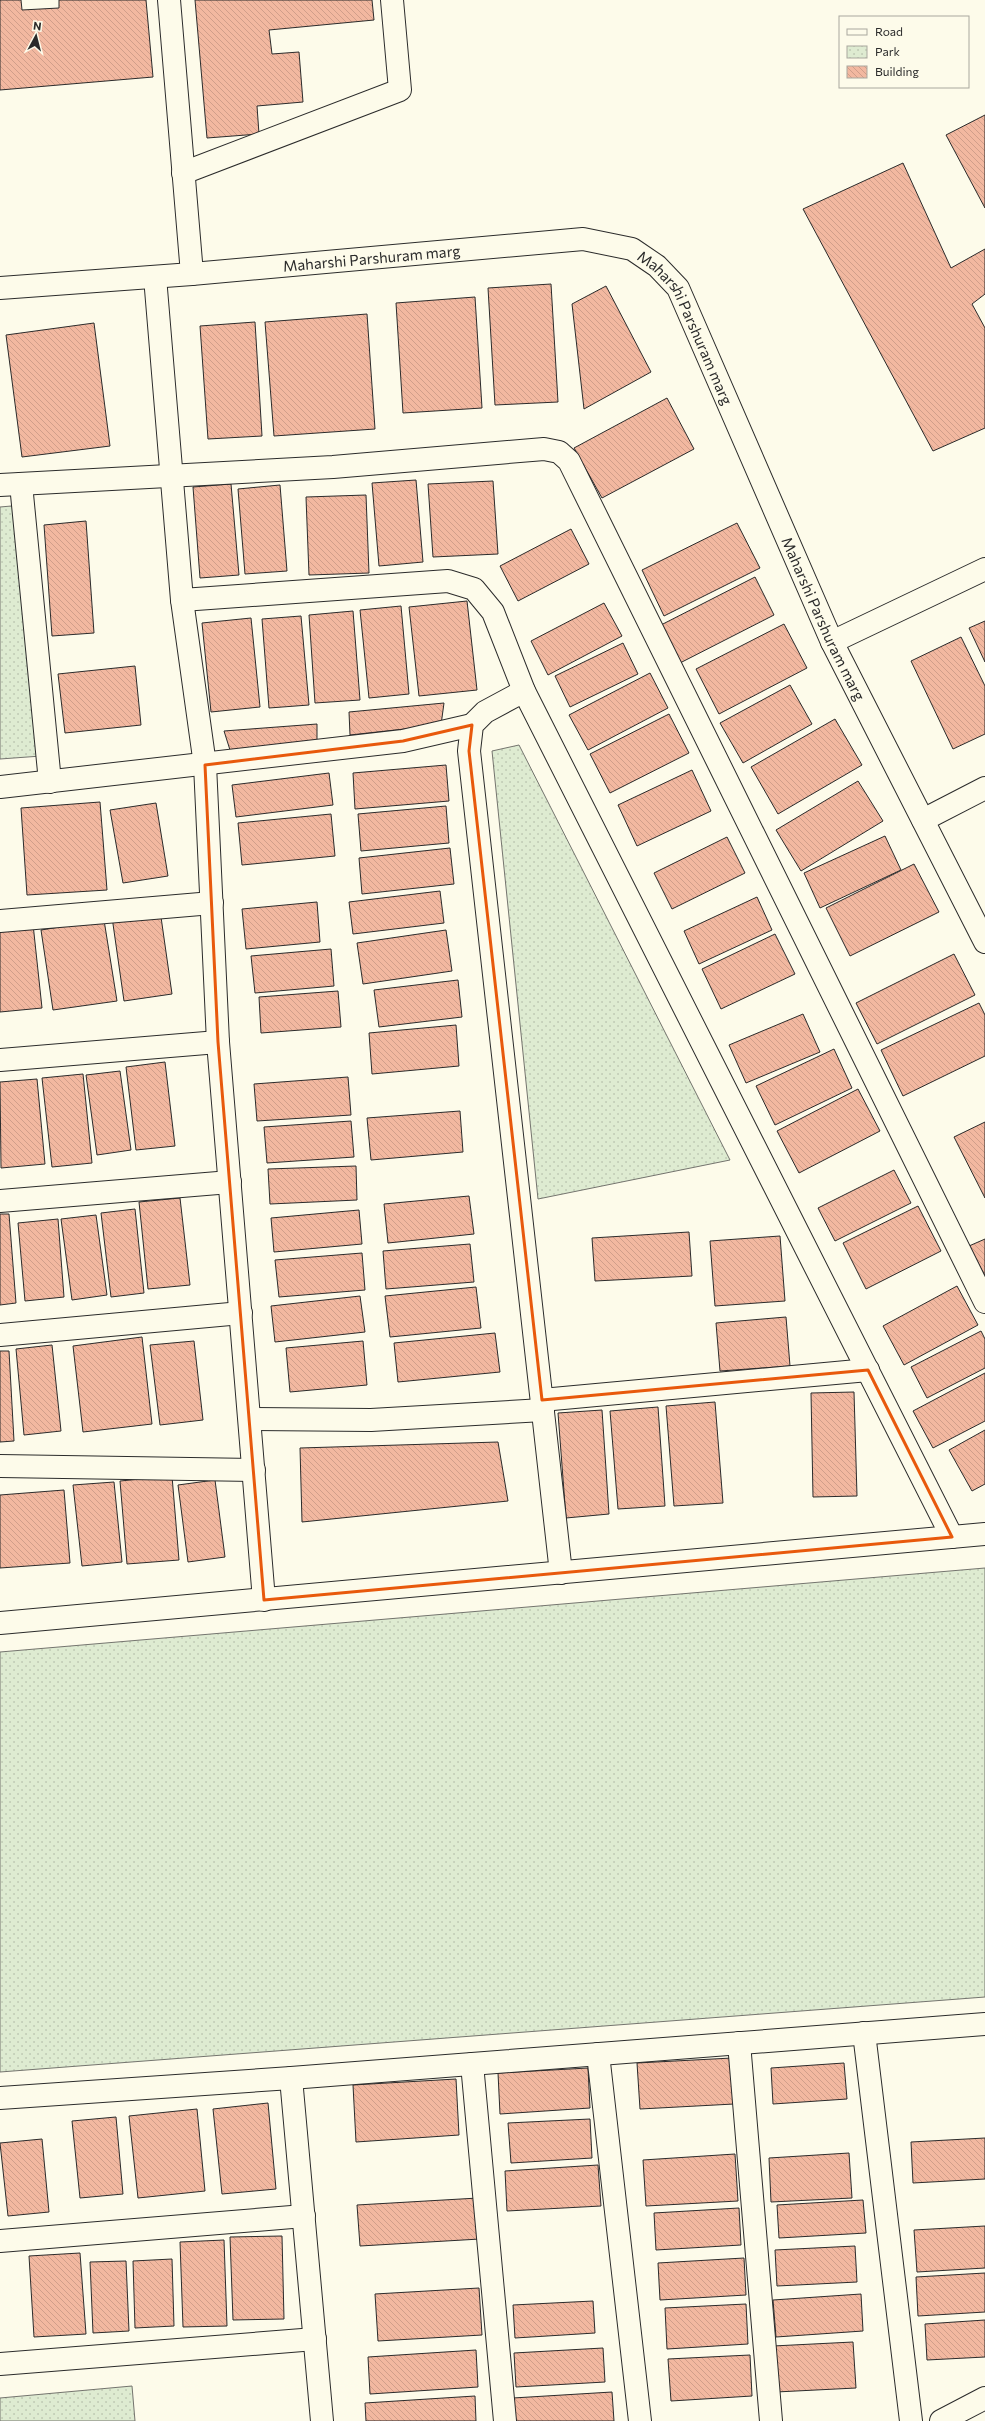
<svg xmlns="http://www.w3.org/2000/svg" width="985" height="2421" font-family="Commissioner,sans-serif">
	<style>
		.park { fill: url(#park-dots); stroke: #74746e }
		.building { fill: url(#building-back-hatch); stroke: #2b2b2b }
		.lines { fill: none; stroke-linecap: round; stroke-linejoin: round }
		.minor-casing { stroke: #2b2b2b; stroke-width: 24 }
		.minor { stroke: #fdfbea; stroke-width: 22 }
		.marked { fill: none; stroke: #e8590c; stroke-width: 3; stroke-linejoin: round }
		.labels { text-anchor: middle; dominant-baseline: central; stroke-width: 3; stroke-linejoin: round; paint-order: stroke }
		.street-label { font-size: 15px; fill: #2b2b2b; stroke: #fdfbea }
	</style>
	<defs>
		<pattern id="park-dots" width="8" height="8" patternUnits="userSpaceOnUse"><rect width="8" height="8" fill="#deebd1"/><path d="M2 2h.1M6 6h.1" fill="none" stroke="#bfcab4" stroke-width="1.8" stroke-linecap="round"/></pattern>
		<pattern id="building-back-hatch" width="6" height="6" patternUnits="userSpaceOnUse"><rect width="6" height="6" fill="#f2b8a0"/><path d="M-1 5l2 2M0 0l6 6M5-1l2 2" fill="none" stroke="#d09e8a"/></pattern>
	</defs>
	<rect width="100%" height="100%" fill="#fdfbea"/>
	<g class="park">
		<polygon points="34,504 55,755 0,759 0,507"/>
		<polygon points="519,745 730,1160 538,1199 492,751"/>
		<polygon points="985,1568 985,1997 0,2072 0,1652"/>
		<polygon points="132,2386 135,2421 0,2421 0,2398"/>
	</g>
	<g class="building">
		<polygon points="0,0 21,0 22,10 59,8 59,0 146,0 153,77 0,90"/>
		<polygon points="195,0 372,0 374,20 269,30 272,54 299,52 303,102 257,106 259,134 207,138"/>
		<polygon points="985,115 985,208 946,135"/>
		<polygon points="903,163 951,268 985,249 985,294 972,304 985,328 985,428 933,451 803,209"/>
		<polygon points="551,284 558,402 495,405 488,288"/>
		<polygon points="606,286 651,372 584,409 572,304"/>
		<polygon points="475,297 482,408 403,413 396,303"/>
		<polygon points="367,314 375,429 274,436 265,322"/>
		<polygon points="255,322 262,436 208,439 200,326"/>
		<polygon points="94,323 110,446 22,457 6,335"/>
		<polygon points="667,398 694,449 602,498 574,448"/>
		<polygon points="416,480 423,562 379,566 372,483"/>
		<polygon points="493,481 498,554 433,557 428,484"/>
		<polygon points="231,484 239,575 200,578 193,487"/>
		<polygon points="280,485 287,571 245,574 238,489"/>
		<polygon points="366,495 369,573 309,575 306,497"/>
		<polygon points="86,521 94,633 52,636 44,525"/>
		<polygon points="737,523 760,568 664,616 642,570"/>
		<polygon points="571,529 589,564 518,601 500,566"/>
		<polygon points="755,577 774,615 678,664 659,626"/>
		<polygon points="467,601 477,690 419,696 409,607"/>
		<polygon points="604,603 622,636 548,675 531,641"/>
		<polygon points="401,606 409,694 369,698 360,610"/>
		<polygon points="353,611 360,700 315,703 309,615"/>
		<polygon points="301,616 309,705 269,708 262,619"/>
		<polygon points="251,618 260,707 211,712 202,623"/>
		<polygon points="985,621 985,662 969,628"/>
		<polygon points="784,624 807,668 719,714 696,669"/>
		<polygon points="961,637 985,686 985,734 953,749 911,661"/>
		<polygon points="623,643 638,674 570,707 555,676"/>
		<polygon points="135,666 141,725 65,733 58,674"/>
		<polygon points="650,673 668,708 588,750 569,715"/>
		<polygon points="790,685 812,724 743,763 720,723"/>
		<polygon points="444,703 441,725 350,735 349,712"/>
		<polygon points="669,714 689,753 610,793 590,754"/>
		<polygon points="835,719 862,765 778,814 751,767"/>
		<polygon points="317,724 317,745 230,750 224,731"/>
		<polygon points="446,765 449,801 355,809 353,773"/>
		<polygon points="692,770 711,811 637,846 618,805"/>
		<polygon points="329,773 333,805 236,817 232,785"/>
		<polygon points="858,781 883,821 801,871 776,830"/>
		<polygon points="100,802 107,890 27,895 21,808"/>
		<polygon points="156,803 168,876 123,883 110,810"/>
		<polygon points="446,806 449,843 361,851 358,814"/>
		<polygon points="331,814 335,856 242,865 238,823"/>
		<polygon points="885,836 901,870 820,908 804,873"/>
		<polygon points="727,837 745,873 672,909 654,873"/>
		<polygon points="450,848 454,884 362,894 359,858"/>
		<polygon points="914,864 939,912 850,956 826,908"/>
		<polygon points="440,891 444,923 353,934 349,902"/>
		<polygon points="757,897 772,930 699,964 684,931"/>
		<polygon points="317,902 320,942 246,949 242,909"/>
		<polygon points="160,910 172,994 124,1001 112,917"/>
		<polygon points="104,920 117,1001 53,1010 41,930"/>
		<polygon points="33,924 42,1008 0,1012 0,927"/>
		<polygon points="446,930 452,971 363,984 357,943"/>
		<polygon points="775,934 795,974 721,1009 702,969"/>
		<polygon points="331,949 334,986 255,993 251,956"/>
		<polygon points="954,954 975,995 877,1044 856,1003"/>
		<polygon points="458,980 462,1017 379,1027 374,990"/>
		<polygon points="338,991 341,1027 261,1033 259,997"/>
		<polygon points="979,1003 985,1015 985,1056 903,1096 881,1050"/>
		<polygon points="803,1014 820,1052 746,1083 729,1045"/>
		<polygon points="456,1025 459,1066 372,1074 369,1033"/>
		<polygon points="834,1049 852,1088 775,1125 756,1086"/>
		<polygon points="165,1062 175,1146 136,1150 126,1067"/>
		<polygon points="120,1071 131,1150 97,1155 86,1075"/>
		<polygon points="83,1074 92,1163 52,1167 42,1078"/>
		<polygon points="348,1077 351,1115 257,1121 254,1084"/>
		<polygon points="37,1079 45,1164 1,1168 0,1082"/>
		<polygon points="858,1089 880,1131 799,1173 777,1131"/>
		<polygon points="460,1111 463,1152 371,1160 367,1118"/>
		<polygon points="351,1121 354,1157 267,1163 264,1127"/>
		<polygon points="985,1122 985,1198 954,1137"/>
		<polygon points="356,1166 357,1200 270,1204 268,1169"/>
		<polygon points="894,1170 911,1203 835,1241 818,1208"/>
		<polygon points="469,1196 474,1234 388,1243 384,1204"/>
		<polygon points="180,1198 190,1285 148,1289 139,1202"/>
		<polygon points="918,1206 941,1251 866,1289 843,1243"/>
		<polygon points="135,1209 144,1293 111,1297 101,1213"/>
		<polygon points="359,1210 362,1244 274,1252 271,1218"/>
		<polygon points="0,1214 9,1214 16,1303 0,1305"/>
		<polygon points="96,1215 107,1295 72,1300 61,1219"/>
		<polygon points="58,1219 64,1297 25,1301 18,1223"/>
		<polygon points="689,1232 692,1276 595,1281 592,1238"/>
		<polygon points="780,1236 785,1301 715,1306 710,1241"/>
		<polygon points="985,1239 985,1276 969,1246"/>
		<polygon points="470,1244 474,1282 386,1289 383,1251"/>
		<polygon points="362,1253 365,1290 279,1297 275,1260"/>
		<polygon points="957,1286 978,1325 904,1365 883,1326"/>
		<polygon points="476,1287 481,1328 390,1337 385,1296"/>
		<polygon points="360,1296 365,1332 275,1342 271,1306"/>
		<polygon points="786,1317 790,1366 720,1371 716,1323"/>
		<polygon points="981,1331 985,1339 985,1368 927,1398 911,1367"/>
		<polygon points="495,1333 500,1372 398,1382 394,1343"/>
		<polygon points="142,1337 152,1424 83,1432 73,1346"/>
		<polygon points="194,1341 203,1420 160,1425 150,1345"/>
		<polygon points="363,1341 367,1385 290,1392 286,1348"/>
		<polygon points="52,1345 61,1431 24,1435 16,1349"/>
		<polygon points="0,1351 9,1351 14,1441 0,1442"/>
		<polygon points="985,1373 985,1421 933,1448 913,1411"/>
		<polygon points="854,1392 857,1496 813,1497 811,1393"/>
		<polygon points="715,1402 723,1503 674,1506 666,1406"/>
		<polygon points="658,1407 665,1506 618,1509 610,1411"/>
		<polygon points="602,1410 609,1514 566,1518 558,1413"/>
		<polygon points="985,1430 985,1484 972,1491 949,1450"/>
		<polygon points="498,1442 508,1501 302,1522 300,1448"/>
		<polygon points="172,1476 179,1560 127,1564 120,1481"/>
		<polygon points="215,1480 225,1557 188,1562 178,1485"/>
		<polygon points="114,1482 122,1562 82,1566 73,1485"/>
		<polygon points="64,1490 70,1563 0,1568 0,1495"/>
		<polygon points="732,2058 734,2104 640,2109 637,2063"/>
		<polygon points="844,2063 847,2099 773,2104 771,2068"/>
		<polygon points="588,2068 590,2108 500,2114 498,2073"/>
		<polygon points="456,2079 459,2135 356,2142 353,2085"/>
		<polygon points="268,2103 276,2189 222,2194 213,2109"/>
		<polygon points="197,2109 205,2191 138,2198 129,2116"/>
		<polygon points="116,2117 123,2194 80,2198 72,2121"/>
		<polygon points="590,2119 592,2158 511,2163 508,2123"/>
		<polygon points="985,2138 985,2179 913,2183 911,2142"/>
		<polygon points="42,2139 49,2212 8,2216 0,2143"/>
		<polygon points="849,2153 852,2198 771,2202 769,2158"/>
		<polygon points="735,2154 738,2201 646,2206 643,2160"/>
		<polygon points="598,2165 601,2206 507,2211 505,2171"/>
		<polygon points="478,2198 480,2239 360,2246 357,2205"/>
		<polygon points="863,2200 866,2233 779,2238 777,2205"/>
		<polygon points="739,2208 741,2245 656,2250 654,2213"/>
		<polygon points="985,2226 985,2268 917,2272 914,2230"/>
		<polygon points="282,2236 284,2319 233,2320 230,2237"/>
		<polygon points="224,2240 227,2326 183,2327 180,2242"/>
		<polygon points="855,2246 857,2282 777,2286 775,2250"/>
		<polygon points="80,2253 86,2334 34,2337 29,2256"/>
		<polygon points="744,2258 746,2295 660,2300 658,2263"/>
		<polygon points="172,2259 174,2326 135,2328 133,2261"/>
		<polygon points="126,2261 129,2331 93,2333 90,2262"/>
		<polygon points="985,2273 985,2312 918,2316 916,2277"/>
		<polygon points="479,2288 482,2335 378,2341 375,2294"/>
		<polygon points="861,2294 863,2331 776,2337 773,2300"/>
		<polygon points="593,2301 595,2333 515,2338 513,2305"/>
		<polygon points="746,2304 748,2344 667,2349 665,2308"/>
		<polygon points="985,2320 985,2357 927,2360 925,2324"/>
		<polygon points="853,2342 856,2388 776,2392 773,2346"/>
		<polygon points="603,2348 605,2382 516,2387 514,2353"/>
		<polygon points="476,2350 478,2387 370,2394 368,2357"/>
		<polygon points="750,2355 752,2396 671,2401 668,2359"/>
		<polygon points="612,2392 614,2421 514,2421 513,2398"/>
		<polygon points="475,2396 476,2421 366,2421 365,2403"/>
	</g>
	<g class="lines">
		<defs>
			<g id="minor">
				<polyline points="169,0 192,274"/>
				<polyline points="183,173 400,90 392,0"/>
				<polyline points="155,277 182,600 205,765 218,1042 264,1600"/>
				<path id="s1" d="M0,288L192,274L583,239L632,249L657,266L678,288L832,642L985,942"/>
				<polyline points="21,484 50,782"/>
				<polyline points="0,485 333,467 544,449 559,452 569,461 985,1302"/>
				<polyline points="182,600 448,581 474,589 493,612 524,691 952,1537"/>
				<polyline points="832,642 985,569"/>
				<polyline points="524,691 485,712 472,725 469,751 561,1573"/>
				<polyline points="0,787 403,741 472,725"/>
				<polyline points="923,820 985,788"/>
				<polyline points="0,921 212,903"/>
				<polyline points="0,1060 218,1042"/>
				<polyline points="0,1201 230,1182"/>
				<polyline points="0,1335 241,1313"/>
				<polyline points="542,1400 868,1370"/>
				<polyline points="250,1419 371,1420 543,1410"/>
				<polyline points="0,1466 254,1470"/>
				<polyline points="0,1623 985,1534"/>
				<polyline points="864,2033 911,2421"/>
				<polyline points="739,2043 771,2421"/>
				<polyline points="598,2054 640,2421"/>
				<polyline points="472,2064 505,2421"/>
				<polyline points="291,2078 322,2421"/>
				<polyline points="0,2098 291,2078 985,2024"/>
				<polyline points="0,2241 304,2216"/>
				<polyline points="0,2364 315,2339"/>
				<polyline points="941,2421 985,2398"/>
			</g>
		</defs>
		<use href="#minor" class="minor-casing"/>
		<use href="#minor" class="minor"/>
	</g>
	<path class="marked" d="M472,725L469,751L542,1400L868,1370L952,1537L264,1600L218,1042L205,765L403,741Z"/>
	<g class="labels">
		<g class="street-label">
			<text stroke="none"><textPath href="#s1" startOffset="373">Maharshi Parshuram marg</textPath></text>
			<text stroke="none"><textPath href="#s1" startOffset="733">Maharshi Parshuram marg</textPath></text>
			<text stroke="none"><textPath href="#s1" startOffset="1057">Maharshi Parshuram marg</textPath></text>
		</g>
	</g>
	<rect x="839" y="16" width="130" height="72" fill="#fdfbea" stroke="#a9a89e"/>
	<rect x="847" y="29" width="20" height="6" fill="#fdfbea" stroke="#a9a89e"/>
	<text x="875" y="36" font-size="12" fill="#2b2b2b">Road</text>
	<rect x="847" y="46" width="20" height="12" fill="url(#park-dots)" stroke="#a9a89e"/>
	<text x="875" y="56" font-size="12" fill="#2b2b2b">Park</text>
	<rect x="847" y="66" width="20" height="12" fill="url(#building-back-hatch)" stroke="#a9a89e"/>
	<text x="875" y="76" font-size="12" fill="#2b2b2b">Building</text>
	<g transform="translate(36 36) rotate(7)" stroke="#fdfbea" stroke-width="3" paint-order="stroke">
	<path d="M0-3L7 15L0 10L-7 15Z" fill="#2b2b2b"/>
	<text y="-6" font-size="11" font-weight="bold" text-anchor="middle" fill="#2b2b2b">N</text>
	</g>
</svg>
